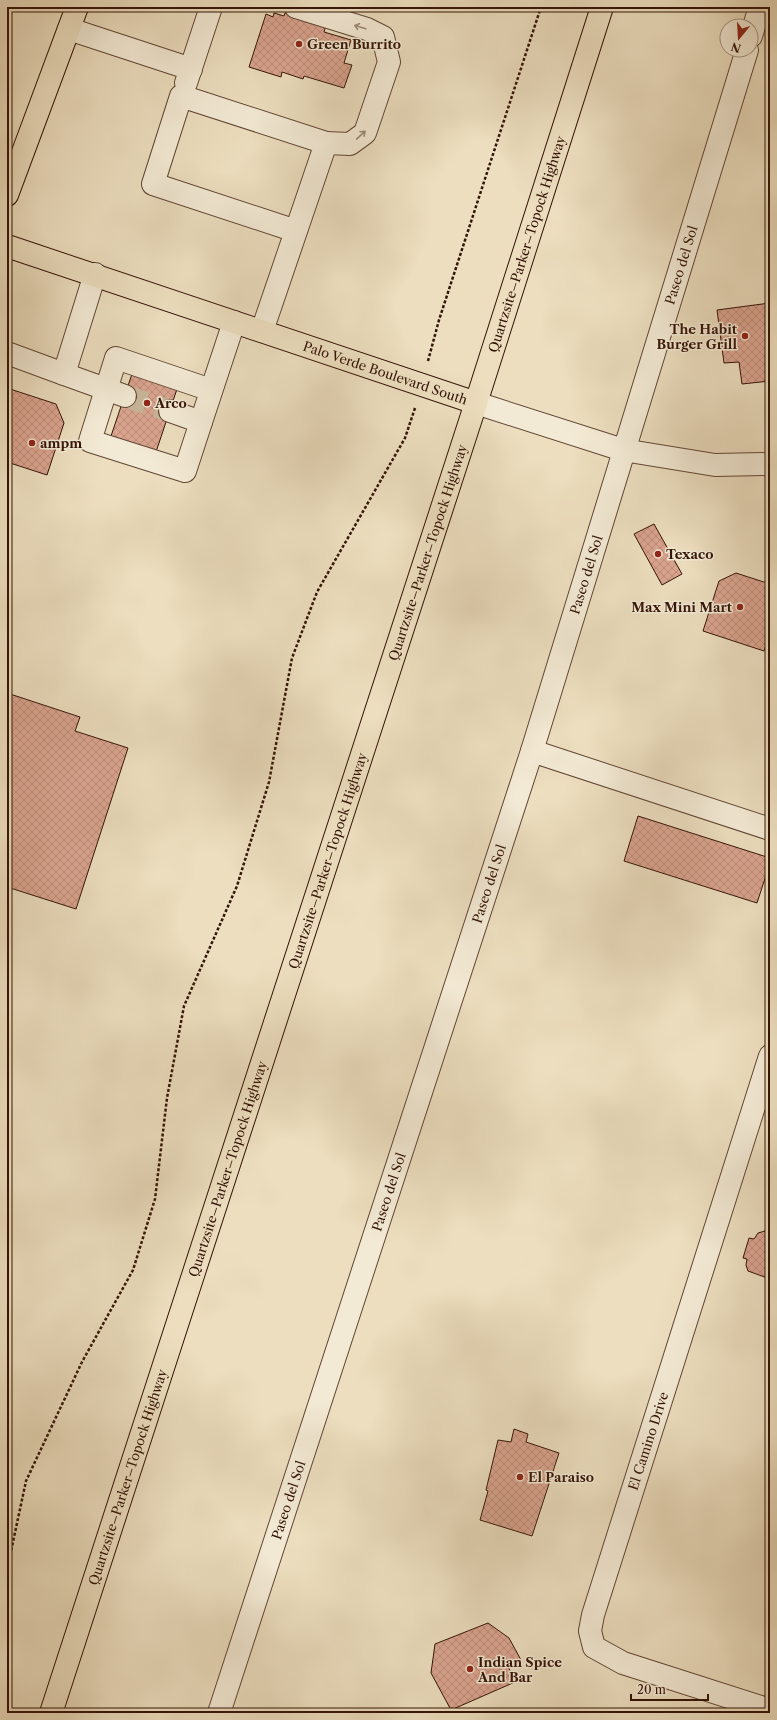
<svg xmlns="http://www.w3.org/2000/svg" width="777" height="1720" font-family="'Libre Caslon Text',serif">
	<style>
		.building { fill: url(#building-cross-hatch); stroke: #341407 }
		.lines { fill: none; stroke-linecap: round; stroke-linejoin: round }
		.minor-tunnel { stroke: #c7b69a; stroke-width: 22; stroke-dasharray: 22 11; stroke-linecap: butt }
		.minor-casing { stroke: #624635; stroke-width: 24 }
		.major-casing { stroke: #341407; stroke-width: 24 }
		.highway-casing { stroke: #341407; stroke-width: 24 }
		.path { stroke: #341407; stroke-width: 2.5; stroke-dasharray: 3 2; stroke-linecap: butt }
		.minor { stroke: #f3ead5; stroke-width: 22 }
		.major { stroke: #ecdebf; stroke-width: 22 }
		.highway { stroke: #ecdebf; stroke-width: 22 }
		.oneway { stroke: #9d8a78 }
		.poi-dot { fill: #8f2418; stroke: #f3ead5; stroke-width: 1.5 }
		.labels { text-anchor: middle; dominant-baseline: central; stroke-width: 3; stroke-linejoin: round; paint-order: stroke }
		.poi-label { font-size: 13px; font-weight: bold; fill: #341407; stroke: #f3ead5; text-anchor: start }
		.street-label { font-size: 13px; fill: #341407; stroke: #f3ead5 }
	</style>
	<defs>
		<pattern id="building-cross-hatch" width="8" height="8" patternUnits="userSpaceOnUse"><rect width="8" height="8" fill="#daa48f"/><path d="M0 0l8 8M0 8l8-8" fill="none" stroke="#bc8c7a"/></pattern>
	</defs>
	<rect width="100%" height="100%" fill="#ecdebf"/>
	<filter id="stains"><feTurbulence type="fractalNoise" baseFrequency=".005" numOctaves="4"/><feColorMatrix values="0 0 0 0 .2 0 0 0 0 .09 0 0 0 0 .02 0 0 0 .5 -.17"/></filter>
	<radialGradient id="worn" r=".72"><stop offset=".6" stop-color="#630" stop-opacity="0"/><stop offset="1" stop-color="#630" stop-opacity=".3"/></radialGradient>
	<g class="building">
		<polygon points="377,7 391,7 389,11"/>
		<polygon points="274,13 284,16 285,13 326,25 324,32 351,40 344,63 352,65 344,88 304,76 303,79 282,72 281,77 249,67 266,14 273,17"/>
		<polygon points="770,303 770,381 742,384 739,362 724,363 717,310"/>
		<polygon points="134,368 179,383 156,452 111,436"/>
		<polygon points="7,388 56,404 64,423 47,475 7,462"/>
		<polygon points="654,524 682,574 662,585 634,534"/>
		<polygon points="736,573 770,584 770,633 764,651 703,631 719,581"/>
		<polygon points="7,693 80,717 75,731 128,748 76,909 7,887"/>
		<polygon points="638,816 770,858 770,863 757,903 624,861"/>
		<polygon points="770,1172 770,1184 767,1183"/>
		<polygon points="770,1214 770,1279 748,1271 746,1265 747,1259 743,1258 749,1238 754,1239 758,1233 765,1231"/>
		<polygon points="514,1429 528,1434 526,1442 559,1453 532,1536 480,1520 488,1491 486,1490 498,1440 511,1442"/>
		<polygon points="488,1623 509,1638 521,1660 507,1664 515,1682 451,1710 431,1673 435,1644"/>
	</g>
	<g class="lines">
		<polyline class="minor-tunnel" points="125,396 170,411"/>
		<defs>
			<g id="minor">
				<polyline points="296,7 367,29 383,37 389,62 365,133 350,144 326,143"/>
				<polyline points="69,29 191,69"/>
				<polyline points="751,36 760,7"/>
				<polyline points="186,83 211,7"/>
				<polyline points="262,331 326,143 181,96 153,184 296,231"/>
				<polyline points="7,353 64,374 95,274"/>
				<polyline points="64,374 125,396"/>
				<polyline points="476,403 623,450 715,465 770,464"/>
				<polyline points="170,411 201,422 234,322"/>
				<polyline points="201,422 185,471 90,441 116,358 211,390"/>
				<polyline points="532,751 770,829"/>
				<polyline points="770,1056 593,1615 590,1631 594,1647 623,1663 770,1710"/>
				<path id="s1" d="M219,1713L532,751L747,50"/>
			</g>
			<g id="major">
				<polyline points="7,195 77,7"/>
				<path id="s2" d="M7,246L476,403"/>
			</g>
			<g id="highway">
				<path id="s3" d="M51,1713L476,403L602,7"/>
			</g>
		</defs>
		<use href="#minor" class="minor-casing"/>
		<use href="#major" class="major-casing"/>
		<use href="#highway" class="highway-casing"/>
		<g class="path">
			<polyline points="428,361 439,320 541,7"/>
			<polyline points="7,1570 26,1481 82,1362 133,1270 155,1199 167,1098 184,1006 237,886 269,782 292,658 317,592 405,438 415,408"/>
		</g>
		<use href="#minor" class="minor"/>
		<use href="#major" class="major"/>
		<use href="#highway" class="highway"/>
	</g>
	<defs><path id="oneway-shaft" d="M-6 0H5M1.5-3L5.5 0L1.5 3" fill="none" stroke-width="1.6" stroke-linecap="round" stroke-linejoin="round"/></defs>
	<g class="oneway">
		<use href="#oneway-shaft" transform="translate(360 27) rotate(-163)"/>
		<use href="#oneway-shaft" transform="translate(361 135) rotate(-43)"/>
	</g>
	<g class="poi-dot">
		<circle cx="299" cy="44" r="4"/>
		<circle cx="745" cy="336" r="4"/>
		<circle cx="147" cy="403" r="4"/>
		<circle cx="32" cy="443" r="4"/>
		<circle cx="658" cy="554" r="4"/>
		<circle cx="740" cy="607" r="4"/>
		<circle cx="520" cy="1477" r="4"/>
		<circle cx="470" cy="1669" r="4"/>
	</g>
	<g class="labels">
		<g class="poi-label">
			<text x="307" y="44">Green Burrito</text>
			<text x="737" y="329" text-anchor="end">The Habit<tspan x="737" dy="15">Burger Grill</tspan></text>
			<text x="155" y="403">Arco</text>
			<text x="40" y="443">ampm</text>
			<text x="666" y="554">Texaco</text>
			<text x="732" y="607" text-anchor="end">Max Mini Mart</text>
			<text x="528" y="1477">El Paraiso</text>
			<text x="478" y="1662">Indian Spice<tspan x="478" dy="15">And Bar</tspan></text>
		</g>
		<g class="street-label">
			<text stroke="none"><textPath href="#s3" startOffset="1544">Quartzsite–Parker–Topock Highway</textPath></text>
			<text stroke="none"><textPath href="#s1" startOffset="1520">Paseo del Sol</textPath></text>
			<text stroke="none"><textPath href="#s2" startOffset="399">Palo Verde Boulevard South</textPath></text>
			<text stroke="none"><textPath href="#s3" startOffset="1220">Quartzsite–Parker–Topock Highway</textPath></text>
			<text stroke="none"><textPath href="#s1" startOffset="1196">Paseo del Sol</textPath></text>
			<text stroke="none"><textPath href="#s3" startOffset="896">Quartzsite–Parker–Topock Highway</textPath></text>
			<text stroke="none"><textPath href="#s1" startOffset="872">Paseo del Sol</textPath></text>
			<text stroke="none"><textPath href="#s3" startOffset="572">Quartzsite–Parker–Topock Highway</textPath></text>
			<text stroke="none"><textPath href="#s1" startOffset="548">Paseo del Sol</textPath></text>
			<text transform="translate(648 1441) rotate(-72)">El Camino Drive</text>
			<text stroke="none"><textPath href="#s3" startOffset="248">Quartzsite–Parker–Topock Highway</textPath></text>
			<text stroke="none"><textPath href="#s1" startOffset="224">Paseo del Sol</textPath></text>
		</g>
	</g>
	<rect width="777" height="1720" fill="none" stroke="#ecdebf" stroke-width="24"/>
	<rect x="8" y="8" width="761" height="1704" fill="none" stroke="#341407" stroke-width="2"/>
	<rect x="12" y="12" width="753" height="1696" fill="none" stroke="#341407"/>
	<g transform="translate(739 38) rotate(198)"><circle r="19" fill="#f3ead5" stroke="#a79483"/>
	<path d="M0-3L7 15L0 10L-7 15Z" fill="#8f2418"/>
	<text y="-6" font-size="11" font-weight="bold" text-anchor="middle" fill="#341407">N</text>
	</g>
	<path d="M631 1694v6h77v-6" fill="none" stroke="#341407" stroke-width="2"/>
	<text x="637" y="1694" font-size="12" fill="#341407" stroke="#f3ead5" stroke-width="3" paint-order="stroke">20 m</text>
	<rect width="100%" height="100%" filter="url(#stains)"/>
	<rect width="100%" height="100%" fill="url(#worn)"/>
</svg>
